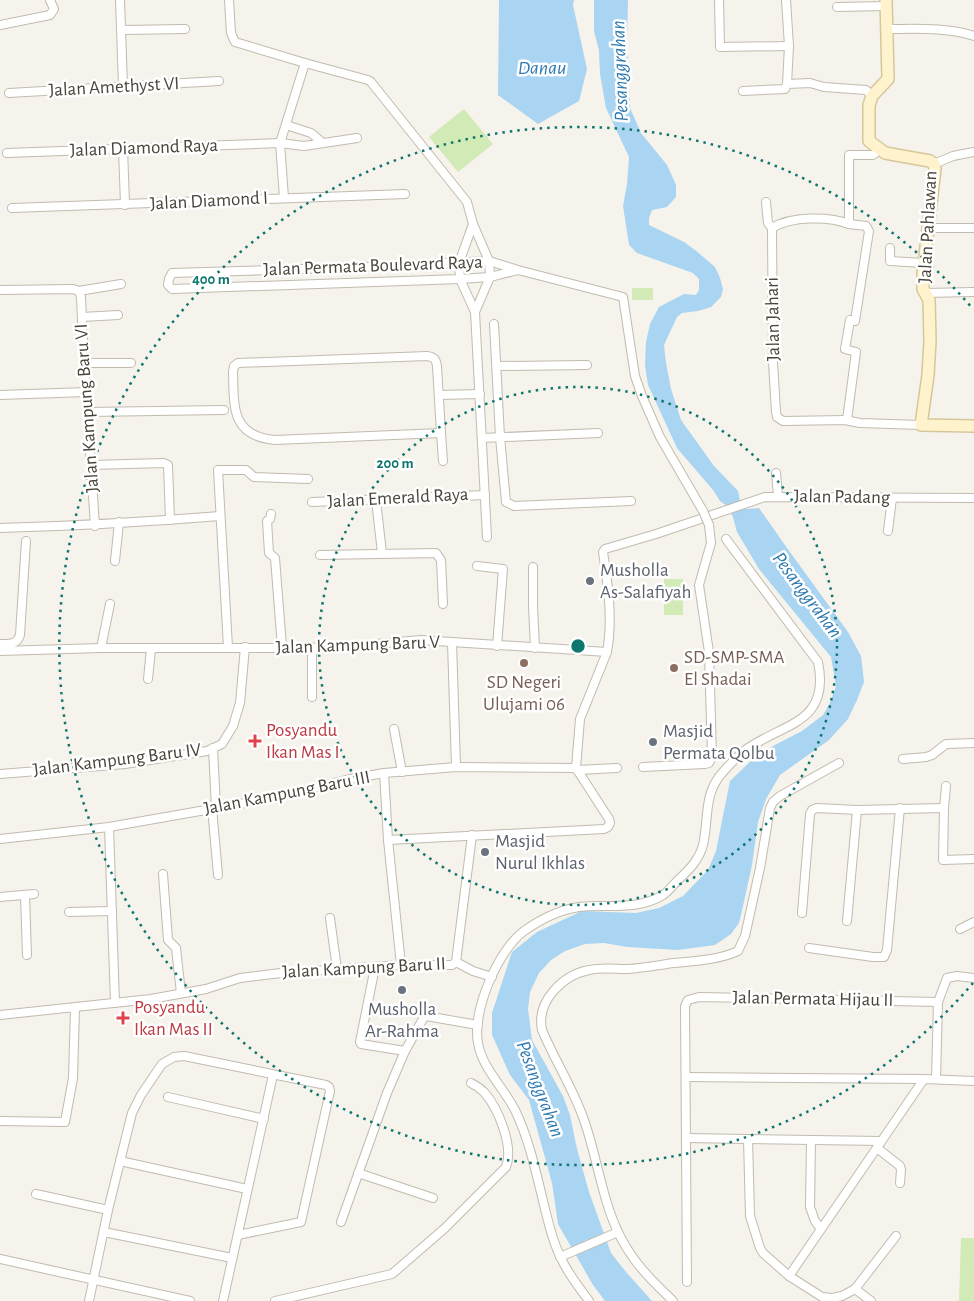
<svg xmlns="http://www.w3.org/2000/svg" width="974" height="1301" font-family="'Alegreya Sans',sans-serif">
	<style>
		.pitch { fill: #d2eab5 }
		.water { fill: #a9d4f2 }
		.lines { fill: none; stroke-linecap: round; stroke-linejoin: round }
		.street-casing { stroke: #c2bbae; stroke-width: 10 }
		.secondary-casing { stroke: #d6c79b; stroke-width: 14 }
		.street { stroke: #fff; stroke-width: 8 }
		.secondary { stroke: #fff3cd; stroke-width: 11 }
		.street-bridge-casing { stroke: #c2bbae; stroke-width: 10; stroke-linecap: butt }
		.street-bridge { stroke: #fff; stroke-width: 8 }
		.ring { fill: none; stroke: #0f766e; stroke-width: 2.5; stroke-dasharray: 2.5 5 }
		.worship-dot { fill: #6b7280; stroke: #fff; stroke-width: 2 }
		.education-dot { fill: #8d6e63; stroke: #fff; stroke-width: 2 }
		.health-dot { fill: #e0444e; stroke: #fff; stroke-width: 2 }
		.labels { text-anchor: middle; dominant-baseline: central; stroke-width: 5; stroke-linejoin: round; paint-order: stroke }
		.street-label { font-size: 19px; fill: #4b4439; stroke: #fff }
		.worship-label { font-size: 19px; fill: #5b616d; stroke: #fff; text-anchor: start }
		.education-label { font-size: 19px; fill: #785e54; stroke: #fff; text-anchor: start }
		.health-label { font-size: 19px; fill: #be3a42; stroke: #fff; text-anchor: start }
		.water-label { font-size: 20px; font-style: italic; fill: #2e7ab2; stroke: #fff }
		.centre { fill: #0f766e; stroke: #fff; stroke-width: 2.5 }
		.ring-label { font-size: 15px; text-anchor: middle; font-weight: bold; fill: #0f766e; stroke: #fff; stroke-width: 5; stroke-linejoin: round; paint-order: stroke }
	</style>
	<rect width="100%" height="100%" fill="#f6f3ec"/>
	<g class="pitch">
		<polygon points="464,109 493,144 458,172 429,137"/>
		<rect x="632" y="288" width="21" height="12"/>
		<rect x="664" y="579" width="19" height="36"/>
		<polygon points="961,1238 974,1238 974,1301 959,1301"/>
	</g>
	<g class="water">
		<polygon points="499,0 574,0 573,5 587,69 579,101 538,124 498,95"/>
		<polygon points="594,0 628,0 627,42 630,108 641,133 667,165 676,185 676,197 667,207 652,210 649,218 649,225 684,242 695,250 715,267 720,278 723,289 721,297 711,307 698,311 682,313 677,317 664,345 666,363 671,389 681,420 714,466 738,491 740,501 747,509 759,508 787,548 848,632 861,656 864,682 857,700 848,719 829,740 780,775 766,799 758,822 752,865 743,906 739,923 731,934 715,945 678,950 627,947 604,943 585,944 565,951 551,960 539,973 530,992 528,1009 532,1040 563,1096 570,1115 577,1149 589,1192 611,1253 626,1272 652,1301 605,1301 593,1285 558,1224 552,1183 529,1100 510,1075 492,1035 492,1013 512,952 537,932 582,911 636,913 659,908 683,896 708,870 716,851 730,781 751,761 773,746 802,731 823,715 830,703 836,686 831,657 759,569 737,532 733,517 727,506 720,501 713,490 677,448 648,385 645,365 646,342 650,324 659,307 684,294 696,295 699,290 699,279 693,273 637,253 629,245 623,206 627,184 629,157 606,108 600,74 599,51 594,31"/>
	</g>
	<g class="lines">
		<defs>
			<g id="street">
				<polyline points="120,0 123,86"/>
				<polyline points="229,0 231,33 235,42 305,63 368,80 371,82 467,202 473,224 489,261 490,277 475,312 487,537"/>
				<polyline points="719,0 720,47 789,46"/>
				<polyline points="786,0 789,46 787,84"/>
				<polyline points="837,7 886,6"/>
				<polyline points="0,25 50,15 54,9 50,0"/>
				<path d="M888,29C916,29 947,27 974,36"/>
				<polyline points="122,30 185,29"/>
				<polyline points="743,91 785,89 787,84 810,83 824,87 866,90 872,96"/>
				<polyline points="9,93 219,81"/>
				<polyline points="286,125 311,133 323,143"/>
				<polyline points="123,148 125,205"/>
				<path d="M879,150L873,155H849V224C829,216 791,216 772,228L773,362L776,412L777,417L783,421L845,420L860,423L921,425"/>
				<polyline points="7,153 280,143 304,146 357,138"/>
				<polyline points="934,164 953,156 974,152"/>
				<polyline points="284,198 280,143 305,63"/>
				<polyline points="766,202 768,223 772,228"/>
				<polyline points="12,208 405,194"/>
				<polyline points="473,224 459,263 460,279 475,312"/>
				<polyline points="928,228 974,228"/>
				<polyline points="890,248 890,261 924,263"/>
				<polygon points="489,261 518,270 490,277 460,279 172,289 168,285 169,279 172,273 365,267"/>
				<polyline points="518,270 623,297 635,376 642,396 660,437 703,511"/>
				<polyline points="0,290 73,289 79,291 121,284"/>
				<path d="M79,291L81,297C84,373 90,449 95,526"/>
				<polyline points="925,293 974,292"/>
				<polyline points="82,317 118,315"/>
				<polyline points="494,324 500,437 506,502 514,506 631,501"/>
				<path d="M427,356C434,357 436,359 437,366L441,433L275,440C231,436 234,407 233,372L234,366L238,363Z"/>
				<polyline points="84,363 131,363"/>
				<polyline points="497,366 587,365"/>
				<polyline points="0,395 87,392"/>
				<polyline points="439,395 480,394"/>
				<polyline points="88,412 224,410"/>
				<polyline points="847,420 856,352 845,349 850,320 855,321 869,231 866,226 849,224"/>
				<polyline points="441,433 443,461"/>
				<polyline points="482,438 598,433"/>
				<polyline points="91,465 164,463 168,465 170,520"/>
				<polyline points="776,473 778,496"/>
				<polyline points="376,500 382,553"/>
				<polyline points="312,502 485,495"/>
				<polyline points="271,514 270,519 267,521 269,553 275,558 282,647"/>
				<path d="M0,528C73,526 146,522 220,516"/>
				<polyline points="888,531 892,498"/>
				<polyline points="320,555 436,553 441,560 443,604"/>
				<polyline points="115,561 119,522"/>
				<polyline points="477,566 503,569 497,646"/>
				<polyline points="533,567 533,606 535,648"/>
				<polyline points="452,642 456,767"/>
				<path d="M0,644C9,644 17,645 20,635L26,541"/>
				<polyline points="228,647 218,470 246,470 254,477 308,479"/>
				<polyline points="312,647 312,697"/>
				<polyline points="101,648 110,604"/>
				<polyline points="0,651 101,648 332,648 421,640 607,652"/>
				<polyline points="148,679 151,649"/>
				<polyline points="394,729 402,772"/>
				<polyline points="213,748 216,808"/>
				<polyline points="903,759 926,757 932,755 946,744 974,743"/>
				<polyline points="643,767 705,764 709,763 712,756 709,652 699,585 711,543 709,525"/>
				<path d="M576,768L580,719L607,652C613,619 608,585 603,552L605,549L656,534L765,497L974,498"/>
				<polyline points="577,770 617,768"/>
				<polyline points="384,773 388,840 401,965"/>
				<polyline points="0,774 125,764 207,751 222,744 233,726 240,703 245,647"/>
				<polyline points="212,808 218,875"/>
				<polyline points="944,808 946,786"/>
				<polyline points="109,827 115,1003"/>
				<polyline points="0,839 109,827 274,798 350,779 384,773 456,767 576,768"/>
				<polyline points="388,840 604,829 608,827 610,823 609,819 576,768"/>
				<polyline points="163,874 168,940 176,948 181,993"/>
				<polyline points="25,895 27,955"/>
				<polyline points="0,897 34,894"/>
				<polyline points="69,912 112,911"/>
				<polyline points="802,913 810,814 812,810 817,808 857,810 944,808 943,860 974,859"/>
				<polyline points="330,918 337,969"/>
				<polyline points="847,921 857,810"/>
				<polyline points="960,929 974,922"/>
				<polyline points="809,948 873,957 884,957 887,950 900,808"/>
				<polyline points="456,962 473,971 492,977"/>
				<polyline points="938,1002 947,978 957,976 974,978"/>
				<polyline points="0,1015 151,999 206,989 240,978 281,973 401,965 452,965 456,962 472,835"/>
				<polyline points="405,1051 424,1017 426,1016 478,1025"/>
				<polyline points="686,1077 924,1079"/>
				<polyline points="168,1097 264,1119"/>
				<polyline points="0,1121 65,1122 73,1078 75,1008"/>
				<polyline points="686,1138 881,1141"/>
				<polyline points="748,1139 750,1216 760,1248 763,1253 789,1276 822,1297 832,1298 842,1296 855,1289 896,1236"/>
				<polyline points="811,1140 810,1207 815,1221 821,1229"/>
				<polyline points="877,1148 900,1166 901,1170 900,1183"/>
				<polyline points="120,1161 247,1189"/>
				<polyline points="358,1173 433,1198"/>
				<polyline points="36,1194 108,1210"/>
				<polyline points="341,1222 387,1093 405,1051 361,1044 360,1042 375,967"/>
				<polyline points="104,1232 232,1258"/>
				<polyline points="560,1257 618,1232"/>
				<polyline points="0,1259 190,1301"/>
				<polyline points="789,1276 924,1079 974,1081"/>
				<polyline points="687,1282 685,1006 688,1000 699,997 938,1002 936,1079"/>
				<polyline points="855,1289 871,1301"/>
				<polyline points="89,1301 108,1210 132,1113 141,1095 162,1064 174,1057 184,1056 326,1085 329,1087 330,1091 301,1222 238,1235"/>
				<polyline points="223,1301 273,1075"/>
				<path d="M275,1301L392,1274L445,1228L506,1167C514,1146 498,1108 484,1092C480,1088 475,1085 471,1083"/>
				<path d="M589,1301C579,1287 568,1274 561,1258C553,1243 549,1225 545,1209C537,1177 530,1141 515,1110C504,1088 482,1068 478,1043C472,1011 498,950 524,931C541,919 558,910 579,907C607,904 637,911 663,895C669,891 673,885 678,880C689,870 699,860 703,845C709,820 703,793 723,772C729,765 737,757 744,751C781,723 831,725 818,662L726,539"/>
				<path d="M673,1301C659,1287 643,1273 632,1256C603,1216 600,1165 584,1120C573,1088 555,1061 542,1030C536,1001 563,975 589,970C602,967 615,969 628,969C643,968 659,965 674,963C694,961 719,960 738,951L745,936L760,868L770,808L773,802L780,796L839,763"/>
			</g>
			<polyline id="secondary" points="886,0 888,79 872,96 869,105 869,141 885,153 930,161 934,164 935,169 923,273 923,289 929,300 930,341 928,375 921,425 974,426"/>
		</defs>
		<use href="#street" class="street-casing"/>
		<use href="#secondary" class="secondary-casing"/>
		<use href="#street" class="street"/>
		<use href="#secondary" class="secondary"/>
		<defs>
			<polyline id="street-bridge" points="703,511 709,525"/>
		</defs>
		<use href="#street-bridge" class="street-bridge-casing"/>
		<use href="#street-bridge" class="street-bridge"/>
	</g>
	<g class="ring">
		<circle cx="578" cy="646" r="259"/>
		<path d="M973 983A519 519 0 1 1 973 309"/>
	</g>
	<g class="worship-dot">
		<circle cx="590" cy="581" r="5"/>
		<circle cx="653" cy="742" r="5"/>
		<circle cx="485" cy="852" r="5"/>
		<circle cx="402" cy="990" r="5"/>
	</g>
	<g class="education-dot">
		<circle cx="524" cy="663" r="5"/>
		<circle cx="674" cy="668" r="5"/>
	</g>
	<g class="health-dot">
		<path d="M252.5 733.5h5v5h5v5h-5v5h-5v-5h-5v-5h5z"/>
		<path d="M120.5 1010.5h5v5h5v5h-5v5h-5v-5h-5v-5h5z"/>
	</g>
	<g class="labels">
		<g class="street-label">
			<text transform="translate(114 87) rotate(-3)">Jalan Amethyst VI</text>
			<text transform="translate(144 148) rotate(-2)">Jalan Diamond Raya</text>
			<text transform="translate(209 201) rotate(-3)">Jalan Diamond I</text>
			<text transform="translate(928 227) rotate(-87)">Jalan Pahlawan</text>
			<text transform="translate(373 266) rotate(-2)">Jalan Permata Boulevard Raya</text>
			<text transform="translate(773 319) rotate(-91)">Jalan Jahari</text>
			<text transform="translate(87 408) rotate(-94)">Jalan Kampung Baru VI</text>
			<text transform="translate(842 497) rotate(1)">Jalan Padang</text>
			<text transform="translate(398 498) rotate(-3)">Jalan Emerald Raya</text>
			<text transform="translate(358 645) rotate(-2)">Jalan Kampung Baru V</text>
			<text transform="translate(117 760) rotate(-7)">Jalan Kampung Baru IV</text>
			<text transform="translate(287 793) rotate(-11)">Jalan Kampung Baru III</text>
			<text transform="translate(364 968) rotate(-3)">Jalan Kampung Baru II</text>
			<text transform="translate(813 999) rotate(1)">Jalan Permata Hijau II</text>
		</g>
		<g class="worship-label">
			<text x="600" y="570">Musholla<tspan x="600" dy="22">As-Salafiyah</tspan></text>
			<text x="663" y="731">Masjid<tspan x="663" dy="22">Permata Qolbu</tspan></text>
			<text x="495" y="841">Masjid<tspan x="495" dy="22">Nurul Ikhlas</tspan></text>
			<text x="402" y="1009" text-anchor="middle">Musholla<tspan x="402" dy="22">Ar-Rahma</tspan></text>
		</g>
		<g class="education-label">
			<text x="684" y="657">SD-SMP-SMA<tspan x="684" dy="22">El Shadai</tspan></text>
			<text x="524" y="682" text-anchor="middle">SD Negeri<tspan x="524" dy="22">Ulujami 06</tspan></text>
		</g>
		<g class="health-label">
			<text x="266" y="730">Posyandu<tspan x="266" dy="22">Ikan Mas I</tspan></text>
			<text x="134" y="1007">Posyandu<tspan x="134" dy="22">Ikan Mas II</tspan></text>
		</g>
		<g class="water-label">
			<text x="542" y="68">Danau</text>
			<text transform="translate(620 71) rotate(-92)">Pesanggrahan</text>
			<text transform="translate(807 595) rotate(53)">Pesanggrahan</text>
			<text transform="translate(540 1089) rotate(69)">Pesanggrahan</text>
		</g>
	</g>
	<circle cx="578" cy="646" r="8" class="centre"/>
	<g class="ring-label">
		<text x="211" y="284">400 m</text>
		<text x="395" y="468">200 m</text>
	</g>
</svg>
